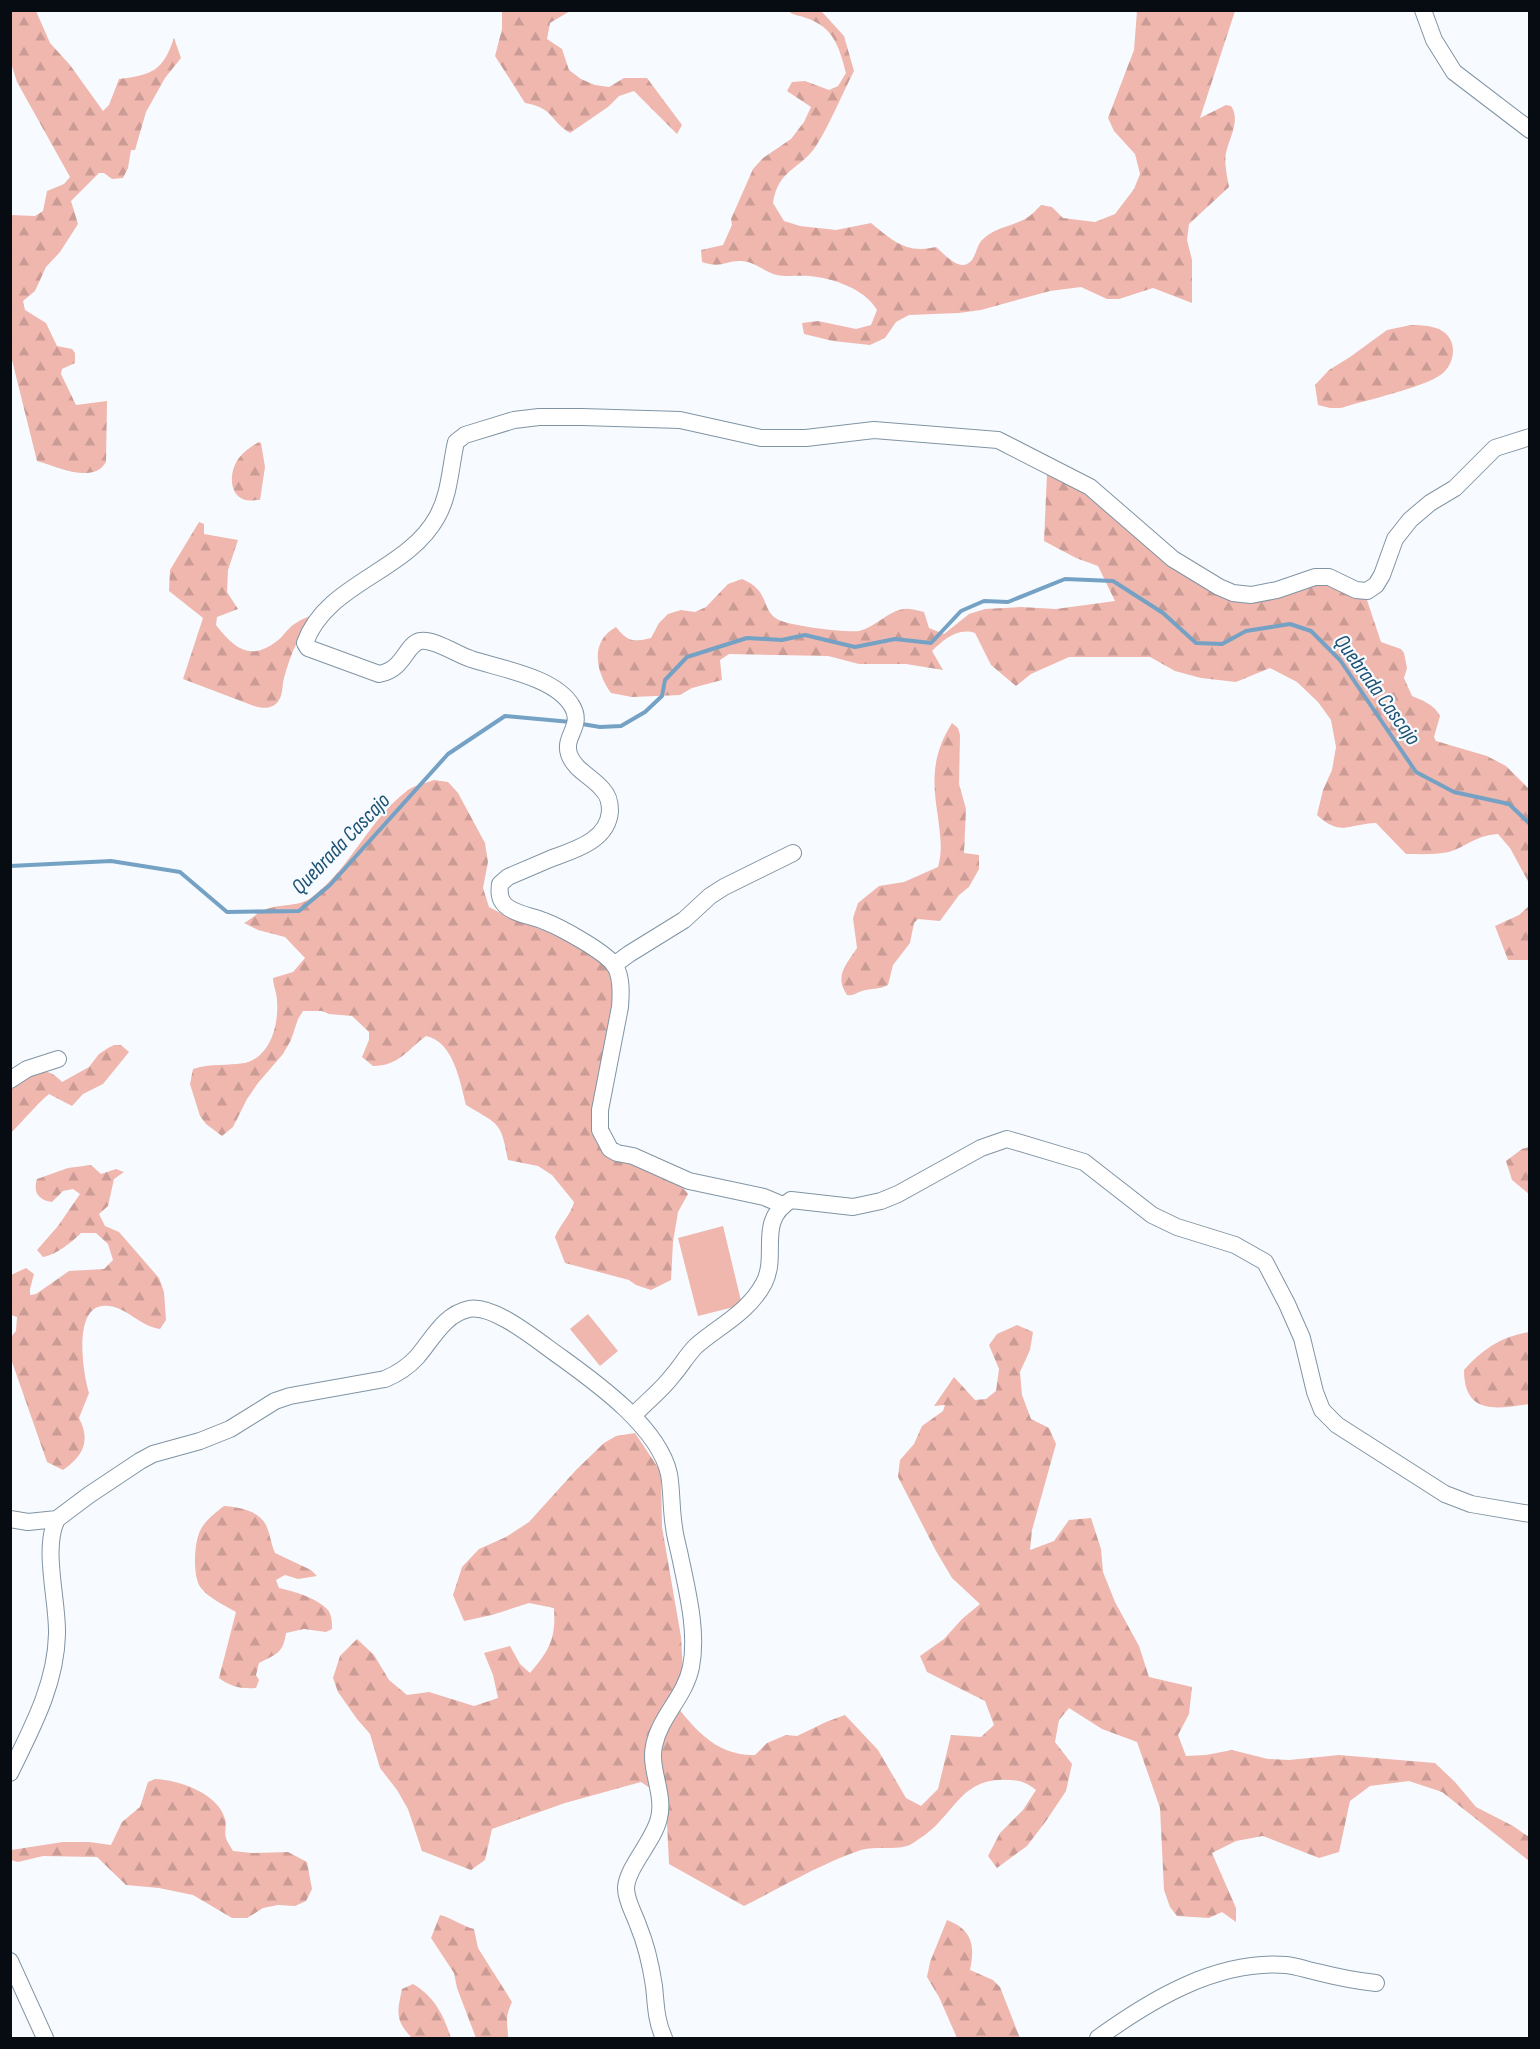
<svg xmlns="http://www.w3.org/2000/svg" width="1540" height="2049" font-family="'Sofia Sans Condensed',sans-serif">
	<style>
		.grass { fill: #efb7ae }
		.forest { fill: url(#forest-firs) }
		.lines { fill: none; stroke-linecap: round; stroke-linejoin: round }
		.stream { stroke: #75a2c4; stroke-width: 4 }
		.minor-casing { stroke: #8094a4; stroke-width: 18 }
		.minor { stroke: #fff; stroke-width: 16 }
		.labels { text-anchor: middle; dominant-baseline: central; stroke-width: 4.5; stroke-linejoin: round; paint-order: stroke }
		.water-label { font-size: 22px; font-style: italic; fill: #1c5274; stroke: #f7fbff }
	</style>
	<defs>
		<pattern id="forest-firs" width="22" height="20" patternUnits="userSpaceOnUse" patternTransform="scale(1.5)"><rect width="22" height="20" fill="#efb7ae"/><path d="M5 1l3.5 6h-7zM16 11l3.5 6h-7z" fill="#cb9c95"/></pattern>
	</defs>
	<rect width="100%" height="100%" fill="#f7fbff"/>
	<g class="grass">
		<polygon points="723,1226 742,1305 698,1316 678,1238"/>
		<polygon points="588,1314 618,1351 600,1366 570,1329"/>
	</g>
	<g class="forest">
		<path d="M10,11H36L50,43L70,65L103,111L109,105L119,79C152,75 163,71 174,38L181,58L165,78L146,112L135,150H131L128,168L123,178L112,179L104,173H99L71,201L78,224L60,252L46,267L35,291L23,301L25,310L46,323L57,346L72,349L75,353V363L62,369L61,374L76,405L107,401L106,462C93,485 56,466 37,461L11,356V215L35,216L43,211L47,191L64,184L70,177L17,82L11,63Z"/>
		<path d="M502,11H570L550,23L547,39L562,49L569,70L581,79L595,85L609,87L624,78H647L682,125L677,134L634,91L619,96L608,107L570,133C549,120 554,108 525,103L495,56L502,29Z"/>
		<path d="M788,11L819,10L823,13L844,36L854,71C841,96 831,122 816,146C800,170 778,169 773,203L784,221L800,226L836,230L871,223C893,241 906,254 936,247C943,253 957,269 967,264C976,260 976,246 982,240C994,228 1009,227 1023,220C1030,217 1036,210 1041,205L1052,207L1063,218L1095,222L1115,214L1134,189L1140,174L1135,154L1114,131L1108,118L1134,50L1137,11H1235L1200,118L1226,105L1231,106C1241,120 1229,138 1226,153C1224,163 1227,176 1229,187L1189,224L1187,240L1192,260V303L1153,288L1119,299H1107L1081,287L1050,291L981,310L959,313L909,315L896,322L885,338L870,345L833,341L804,334L802,323L818,321L856,329L871,325L877,310C865,289 833,278 809,276C799,275 787,277 777,275C765,272 755,262 742,261C725,260 722,269 702,262L701,250L723,245L732,225L731,219L753,169L763,158L791,139L804,122L811,107L787,91L792,82L805,81L829,90L838,86L846,73C839,47 834,27 806,18C799,15 794,16 788,11Z"/>
		<path d="M1411,325C1425,325 1445,326 1451,341C1456,352 1451,367 1442,374C1423,388 1366,400 1341,408H1330L1318,405L1315,385L1329,370L1350,357L1387,330Z"/>
		<path d="M259,442L261,443L265,467L260,500C255,500 249,501 245,500C227,494 230,469 239,458C244,451 252,446 259,442Z"/>
		<path d="M1047,474L1058,476L1096,500L1179,572L1210,589L1329,584L1366,597L1381,642L1401,649L1404,653L1407,668L1404,678L1412,696C1423,701 1434,704 1440,716L1434,737L1436,741L1487,756L1506,766L1529,789V883L1510,848L1498,834C1474,836 1468,846 1449,852C1435,855 1420,854 1406,854L1376,823C1348,824 1341,837 1317,815L1323,790L1332,770L1336,747L1331,720L1318,702L1297,682L1270,668L1236,682L1201,678L1175,671L1150,657H1069L1031,674L1016,686L991,665L975,633C958,627 943,640 932,651L943,670L906,664H859L828,656L729,654L720,660L722,680L692,688L680,695L632,697L611,693C596,672 589,642 616,627C627,641 633,643 651,638L659,623L668,614L681,610L695,612L706,607L728,584L742,579C770,590 761,610 777,619C788,626 848,633 859,631C876,627 889,610 905,609C911,608 918,611 924,612L929,628L944,634L969,614L985,609L1021,607L1056,609L1115,601L1098,566L1076,558L1044,541Z"/>
		<path d="M199,522L204,524V534L238,540L228,570L227,592L238,609L217,617L216,625C234,648 250,662 277,641C283,637 287,629 293,625C301,619 310,616 319,613C300,631 291,652 284,678C282,685 283,694 279,700C274,709 263,709 254,706L183,679L203,618L169,591L170,570Z"/>
		<path d="M952,723L958,728L960,735L959,784L966,809L964,853L979,855V869L969,887L959,895L940,921L918,919L914,923L910,943L893,965L888,985C878,990 872,988 862,991C855,993 855,996 847,995C834,976 846,965 857,948L853,918L858,903L879,886L904,882L938,867C943,850 940,835 938,817C932,780 932,755 952,723Z"/>
		<path d="M434,780L448,782L458,793L485,843L488,862L483,888L489,907C522,926 594,941 612,977C615,982 615,989 616,995L591,1121L596,1142L608,1156L649,1171L682,1187L688,1194L678,1212L673,1242L671,1280L651,1290L636,1285L629,1280L565,1263L555,1237C560,1224 571,1215 574,1202L552,1175L538,1166L508,1160C501,1121 499,1125 466,1105C460,1082 454,1042 426,1036C407,1050 399,1066 373,1066L362,1057L369,1040V1032L352,1016L329,1014L322,1011H303L298,1019L291,1040L283,1054L258,1083L247,1099L233,1127L222,1136L206,1124L200,1116L190,1084L193,1069C210,1063 228,1066 245,1063C270,1057 279,1025 277,1001C277,993 273,986 273,978L293,972L305,958L285,937L258,930L244,923C251,919 257,913 264,910C280,903 298,908 312,897C351,868 369,819 408,790C415,785 426,783 434,780Z"/>
		<polygon points="1529,906 1529,960 1508,960 1495,926 1519,915"/>
		<path d="M114,1045H121L129,1052L103,1084L83,1094L72,1106L49,1094C35,1106 24,1120 11,1133V1084C31,1075 44,1062 62,1082L89,1067L99,1054L108,1048Z"/>
		<polygon points="1529,1147 1530,1147 1529,1194 1512,1180 1506,1161 1522,1149"/>
		<path d="M91,1165L101,1174L116,1169L124,1172L114,1179L108,1206L99,1214L105,1226L119,1232L159,1278L164,1292L166,1320L160,1329C140,1326 127,1308 109,1306C71,1300 83,1374 89,1393L79,1418C91,1441 83,1456 63,1470L47,1462L11,1359V1337L16,1331L17,1317L11,1315V1275L26,1268L34,1274L30,1289V1295L36,1294L69,1271L104,1269L113,1260L108,1244L96,1233H81C72,1242 56,1255 43,1257L37,1250L58,1226L80,1194L73,1189L63,1191L52,1202C38,1200 33,1192 37,1179L68,1168Z"/>
		<path d="M1017,1325L1033,1332L1030,1350L1020,1372L1022,1395L1031,1419L1049,1428L1056,1444L1032,1530L1030,1550L1054,1541L1069,1520L1091,1518L1101,1549L1103,1572L1115,1602L1139,1646L1149,1677L1192,1687L1189,1714L1178,1735L1186,1756L1206,1755L1232,1750L1268,1759L1289,1760L1339,1755L1435,1763L1455,1782L1476,1807L1513,1826L1529,1837V1861L1442,1792L1409,1781L1370,1786L1350,1801L1339,1852L1319,1858L1263,1836L1236,1841L1212,1853L1236,1908V1922L1222,1912L1209,1918L1177,1916L1170,1907L1164,1890L1160,1808L1137,1742L1102,1729L1069,1708L1059,1720L1055,1742L1072,1764L1066,1791L1046,1821L1027,1846L997,1868L988,1856L1000,1833L1023,1810L1036,1790C1026,1782 1020,1780 1007,1780C959,1777 954,1818 919,1839C916,1841 911,1845 907,1846C893,1850 876,1846 861,1850C822,1863 782,1887 744,1906L669,1864L667,1823L663,1797L641,1782L565,1803L492,1829L485,1860L471,1870L422,1851L408,1809L397,1790L380,1768L370,1734L357,1719L338,1692L333,1678L340,1656L357,1639L374,1655L389,1680L407,1695L429,1692L474,1706L498,1698L493,1675L484,1653L510,1646L520,1664L530,1673C550,1650 556,1638 554,1608L529,1603L492,1615L464,1621L453,1595L462,1567L479,1549L506,1537L529,1522L576,1470L604,1443L616,1436L635,1433L661,1472L662,1527L681,1637L683,1672L669,1696C692,1726 714,1756 755,1755L767,1743L786,1735L797,1736L826,1722L845,1715L878,1750L906,1798L921,1806L938,1789L951,1735L981,1737L994,1725L985,1701L927,1672L920,1656L944,1639L962,1619L980,1604L952,1578L936,1551L898,1477L900,1460L914,1444L922,1426L943,1411L945,1405L934,1406L954,1377L975,1400L986,1399L996,1391L999,1369L989,1345L997,1334Z"/>
		<path d="M1529,1332V1404C1496,1409 1464,1415 1464,1370C1481,1350 1502,1336 1529,1332Z"/>
		<path d="M224,1506C238,1507 258,1510 266,1525C270,1533 271,1544 275,1553L311,1570L317,1576L298,1579L285,1575L276,1580L279,1588C295,1592 316,1597 328,1610C332,1616 332,1623 332,1629L326,1632L304,1629L286,1633C283,1654 276,1654 259,1663L256,1675L259,1680L256,1688C241,1689 231,1687 219,1678L236,1612C224,1605 210,1599 201,1588C192,1577 194,1540 201,1529C206,1520 215,1513 224,1506Z"/>
		<path d="M155,1779C179,1780 218,1793 225,1819C227,1825 224,1832 226,1838C227,1842 231,1847 233,1851L252,1853L288,1852L307,1862L312,1889L306,1901L295,1906L278,1905L263,1908L247,1918H232L193,1895L159,1888L126,1885L97,1857L43,1856L18,1862L11,1860V1850L63,1842H89L111,1845L122,1822L140,1807L148,1782Z"/>
		<path d="M440,1915C452,1918 462,1926 474,1929L478,1948L512,2002C504,2019 508,2023 508,2038H476L457,1988L454,1973L431,1938Z"/>
		<path d="M947,1920C973,1930 975,1946 970,1970L993,1980L1000,1987L1020,2038H957L939,1997L927,1977L930,1962Z"/>
		<path d="M413,1984C435,1997 444,2016 451,2038H412C395,2020 397,2013 402,1989Z"/>
	</g>
	<g class="lines">
		<g class="stream">
			<polyline points="582,724 600,727 621,726 645,712 662,696 665,680 687,657 747,638 782,640 805,635 855,647 895,639 931,643 961,611 984,601 1008,602 1065,579 1113,581 1163,613 1196,643 1222,644 1246,631 1290,624 1311,631 1340,660 1416,772 1454,792 1509,804 1530,824"/>
			<polyline points="10,866 111,861 180,872 227,912 299,911 330,885 448,754 505,716 571,722"/>
		</g>
		<defs>
			<g id="minor">
				<polyline points="1423,10 1434,40 1454,72 1530,130"/>
				<polyline points="614,965 629,954 684,920 710,896 724,887 793,853"/>
				<polyline points="10,1080 27,1069 58,1059"/>
				<path d="M783,1205L764,1197L689,1181L633,1156L617,1153L610,1149L600,1130V1110L620,1007C621,994 622,977 615,966C606,952 560,927 544,921C532,916 514,914 505,905C499,899 499,892 500,884L508,877C522,871 536,865 550,859C574,850 608,841 610,811C610,804 608,795 603,790C593,777 574,770 569,754C563,736 584,726 572,706C555,677 501,669 471,659C458,655 433,638 420,641C405,645 405,669 379,674L308,648L305,643C326,583 407,572 437,517C450,494 450,468 456,442L465,435L514,420L539,417H582L680,420L761,438H806L874,430L998,440L1090,487L1173,559L1219,587L1233,593L1251,595L1277,590L1315,577H1329L1356,590L1367,591L1376,585L1382,575L1395,539L1410,520L1430,503L1455,488L1495,448L1530,437"/>
				<path d="M634,1415C647,1401 662,1390 673,1375C681,1366 687,1355 696,1346C719,1326 749,1312 764,1283C779,1254 756,1221 791,1200L853,1207L881,1201L898,1194L981,1148L1007,1139L1084,1162L1152,1215L1177,1227L1235,1245L1265,1262L1287,1304L1302,1338L1315,1392L1322,1410L1337,1425L1445,1494L1471,1504L1530,1514"/>
				<path d="M10,1519L28,1522L57,1519L89,1495L140,1461L153,1454L200,1441L230,1429L275,1401L290,1396L385,1379C397,1374 407,1368 417,1357C432,1340 444,1314 469,1309C495,1304 540,1343 562,1358C598,1384 659,1428 669,1474C672,1491 671,1510 674,1527C675,1537 678,1546 680,1556C687,1590 698,1632 691,1667C685,1697 660,1716 654,1746C649,1769 665,1794 659,1818C654,1841 627,1867 626,1888C626,1901 634,1913 638,1925C646,1944 651,1966 654,1986C656,2005 656,2021 664,2038"/>
				<path d="M10,1773C32,1728 56,1684 57,1634C58,1601 42,1548 57,1519"/>
				<polyline points="10,1961 45,2038"/>
				<path d="M1098,2038C1152,1999 1217,1960 1286,1965C1297,1966 1307,1970 1317,1972C1337,1977 1356,1981 1376,1983"/>
			</g>
		</defs>
		<use href="#minor" class="minor-casing"/>
		<use href="#minor" class="minor"/>
	</g>
	<g class="labels">
		<g class="water-label">
			<text transform="translate(1377 690) rotate(54)">Quebrada Cascajo</text>
			<text transform="translate(341 844) rotate(-46)">Quebrada Cascajo</text>
		</g>
	</g>
	<rect width="1540" height="2049" fill="none" stroke="#060c12" stroke-width="24"/>
</svg>
